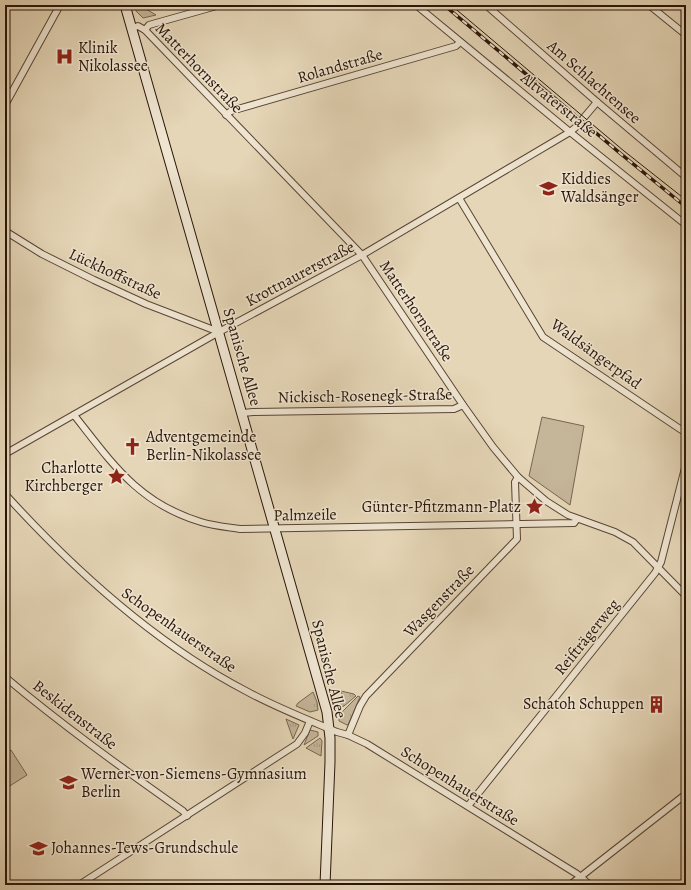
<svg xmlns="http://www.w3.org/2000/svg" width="691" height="890" font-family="Alegreya,serif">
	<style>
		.grass { fill: url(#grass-tufts); stroke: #776550 }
		.green { fill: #c5b599; stroke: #776550 }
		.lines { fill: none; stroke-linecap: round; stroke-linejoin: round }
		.minor-casing { stroke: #584534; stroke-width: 8 }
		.secondary-casing { stroke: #291508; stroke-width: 11 }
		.minor { stroke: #eee4d0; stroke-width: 6 }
		.secondary { stroke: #eee4d0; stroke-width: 9 }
		.tram { stroke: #291508; stroke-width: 1 }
		.rail-casing { stroke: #291508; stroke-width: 3.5 }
		.rail { stroke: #eee4d0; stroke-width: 2; stroke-dasharray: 6; stroke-linecap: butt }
		.labels { text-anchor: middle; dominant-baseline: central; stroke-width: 3; stroke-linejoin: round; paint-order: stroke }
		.poi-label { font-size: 16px; fill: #291508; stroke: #eee4d0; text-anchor: start }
		.street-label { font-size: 16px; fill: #291508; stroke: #eee4d0 }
	</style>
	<defs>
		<pattern id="grass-tufts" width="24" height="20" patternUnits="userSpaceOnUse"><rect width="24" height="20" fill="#c5b599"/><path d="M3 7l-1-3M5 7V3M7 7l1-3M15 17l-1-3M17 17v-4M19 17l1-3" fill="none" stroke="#a99b82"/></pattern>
	</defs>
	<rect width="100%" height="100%" fill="#e5d6b7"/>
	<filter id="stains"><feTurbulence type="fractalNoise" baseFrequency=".005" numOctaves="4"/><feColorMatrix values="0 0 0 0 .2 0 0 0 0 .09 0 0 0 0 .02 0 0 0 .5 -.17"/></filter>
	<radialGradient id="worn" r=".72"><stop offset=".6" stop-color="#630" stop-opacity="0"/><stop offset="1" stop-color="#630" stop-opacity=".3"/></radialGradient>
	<g class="grass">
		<polygon points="135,8 146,9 156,15 143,18 136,11"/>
		<polygon points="341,691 354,694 356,696 344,706 336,709 334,700 343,698"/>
		<polygon points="313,692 317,702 318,710 310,712 296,706 298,703"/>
		<polygon points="358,696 360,697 348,725 347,725 339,721 339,715"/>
		<polygon points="286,719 299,725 293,739"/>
		<polygon points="310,730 318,732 318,736 304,745"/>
		<polygon points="320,738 322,741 321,756 306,748"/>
	</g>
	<g class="green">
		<polygon points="542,417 584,426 570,505 529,476"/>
		<polygon points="11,750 27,775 5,789 5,753"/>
	</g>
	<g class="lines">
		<defs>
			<g id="minor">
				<polyline points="416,5 570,132 686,225"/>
				<polyline points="486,5 597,102 686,177"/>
				<polyline points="649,5 686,35"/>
				<polyline points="132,28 138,26 145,30 362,255 463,405 493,447 518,477 546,501 568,515 615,532 633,542 686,596"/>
				<polyline points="145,30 149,25 220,5"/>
				<polyline points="5,105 60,5"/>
				<polyline points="226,115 231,111 456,46 460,42"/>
				<polyline points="459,198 543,337 686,433"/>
				<polyline points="5,231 42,254 94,280 146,304 219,332"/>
				<polyline points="243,413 253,412 454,409 463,405"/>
				<path d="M74,415C112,463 138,503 201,522C214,526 227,527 240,529L574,523L577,519"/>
				<polyline points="5,454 219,332 362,255 570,132 576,127 597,102"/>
				<path d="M5,494C74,570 154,643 246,691C275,707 306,719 337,732L348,735L367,744L577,874L590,885"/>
				<path d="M5,677C62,725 122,768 183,811L187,816"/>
				<polyline points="348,735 360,706 366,696 517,539 515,482 518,477"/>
				<polyline points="468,806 655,573 661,562 686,464"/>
				<polyline points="79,885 297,744 305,733 310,721"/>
				<polyline points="570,885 686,794"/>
			</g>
			<polyline id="secondary" points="125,5 327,712 330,738 330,762 325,885"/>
		</defs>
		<use href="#minor" class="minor-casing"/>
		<use href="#secondary" class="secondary-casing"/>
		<use href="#minor" class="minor"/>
		<use href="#secondary" class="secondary"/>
		<polyline class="tram" points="451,5 624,151 686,200"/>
		<defs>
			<polyline id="rail" points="444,5 621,154 686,207"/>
		</defs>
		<use href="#rail" class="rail-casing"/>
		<use href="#rail" class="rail"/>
	</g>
	<defs>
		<symbol id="hospital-bare" viewBox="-9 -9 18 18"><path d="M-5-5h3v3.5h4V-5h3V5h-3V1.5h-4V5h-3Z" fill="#8f2418" stroke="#eee4d0" stroke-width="2.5" paint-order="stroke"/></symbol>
		<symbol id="school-bare" viewBox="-9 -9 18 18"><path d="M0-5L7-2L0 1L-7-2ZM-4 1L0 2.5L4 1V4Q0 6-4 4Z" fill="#8f2418" stroke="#eee4d0" stroke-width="2.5" paint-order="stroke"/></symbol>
		<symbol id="church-bare" viewBox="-9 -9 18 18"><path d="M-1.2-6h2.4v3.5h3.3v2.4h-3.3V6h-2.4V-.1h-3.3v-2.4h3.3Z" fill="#8f2418" stroke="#eee4d0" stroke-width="2.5" paint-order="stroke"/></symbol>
		<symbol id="sight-bare" viewBox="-9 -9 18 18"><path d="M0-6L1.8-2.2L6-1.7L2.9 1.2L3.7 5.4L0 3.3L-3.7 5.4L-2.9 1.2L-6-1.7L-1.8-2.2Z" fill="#8f2418" stroke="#eee4d0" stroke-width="2.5" paint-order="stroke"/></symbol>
		<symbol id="building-bare" viewBox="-9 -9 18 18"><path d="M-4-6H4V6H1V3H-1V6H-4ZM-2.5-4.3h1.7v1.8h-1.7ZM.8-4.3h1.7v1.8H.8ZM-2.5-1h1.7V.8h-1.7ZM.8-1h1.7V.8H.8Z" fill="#8f2418" stroke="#eee4d0" stroke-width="2.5" paint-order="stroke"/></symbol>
	</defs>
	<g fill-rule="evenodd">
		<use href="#hospital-bare" x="52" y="44" width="25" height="25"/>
		<use href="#school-bare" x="536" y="176" width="25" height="25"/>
		<use href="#church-bare" x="120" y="434" width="25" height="25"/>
		<use href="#sight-bare" x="104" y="464" width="25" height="25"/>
		<use href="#sight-bare" x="522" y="494" width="25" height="25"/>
		<use href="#building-bare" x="644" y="692" width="25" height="25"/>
		<use href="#school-bare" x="56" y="770" width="25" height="25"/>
		<use href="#school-bare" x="26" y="836" width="25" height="25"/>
	</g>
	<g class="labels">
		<g class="poi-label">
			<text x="78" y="48">Klinik<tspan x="78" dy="18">Nikolassee</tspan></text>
			<text x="561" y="179">Kiddies<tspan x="561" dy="18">Waldsänger</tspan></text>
			<text x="146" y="437">Adventgemeinde<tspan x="146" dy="18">Berlin-Nikolassee</tspan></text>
			<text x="103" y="468" text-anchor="end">Charlotte<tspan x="103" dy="18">Kirchberger</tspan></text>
			<text x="521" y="507" text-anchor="end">Günter-Pfitzmann-Platz</text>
			<text x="644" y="704" text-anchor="end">Schatoh Schuppen</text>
			<text x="81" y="774">Werner-von-Siemens-Gymnasium<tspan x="81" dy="18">Berlin</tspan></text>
			<text x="51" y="848">Johannes-Tews-Grundschule</text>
		</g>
		<g class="street-label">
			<text transform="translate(340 66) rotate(-16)">Rolandstraße</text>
			<text transform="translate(199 68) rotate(46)">Matterhornstraße</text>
			<text transform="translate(594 82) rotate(41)">Am Schlachtensee</text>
			<text transform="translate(559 105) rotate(39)">Altvaterstraße</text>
			<text transform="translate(115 274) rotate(25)">Lückhoffstraße</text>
			<text transform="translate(300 274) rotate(-28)">Krottnaurerstraße</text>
			<text transform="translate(416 311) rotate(56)">Matterhornstraße</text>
			<text transform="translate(596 354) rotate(36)">Waldsängerpfad</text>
			<text transform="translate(242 357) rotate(74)">Spanische Allee</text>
			<text transform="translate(365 396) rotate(-1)">Nickisch-Rosenegk-Straße</text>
			<text transform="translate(305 515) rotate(-1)">Palmzeile</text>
			<text transform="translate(439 601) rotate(-46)">Wasgenstraße</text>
			<text transform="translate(179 630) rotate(35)">Schopenhauerstraße</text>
			<text transform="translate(587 637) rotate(-51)">Reifträgerweg</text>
			<text transform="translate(329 669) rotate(76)">Spanische Allee</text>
			<text transform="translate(75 715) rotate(38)">Beskidenstraße</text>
			<text transform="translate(460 786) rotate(32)">Schopenhauerstraße</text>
		</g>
	</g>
	<rect width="691" height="890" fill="none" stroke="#e5d6b7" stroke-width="20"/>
	<rect x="6" y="6" width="679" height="878" fill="none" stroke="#291508" stroke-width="2"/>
	<rect x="10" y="10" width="671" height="870" fill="none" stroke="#291508"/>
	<rect width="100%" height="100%" filter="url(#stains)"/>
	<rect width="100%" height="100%" fill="url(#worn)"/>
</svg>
